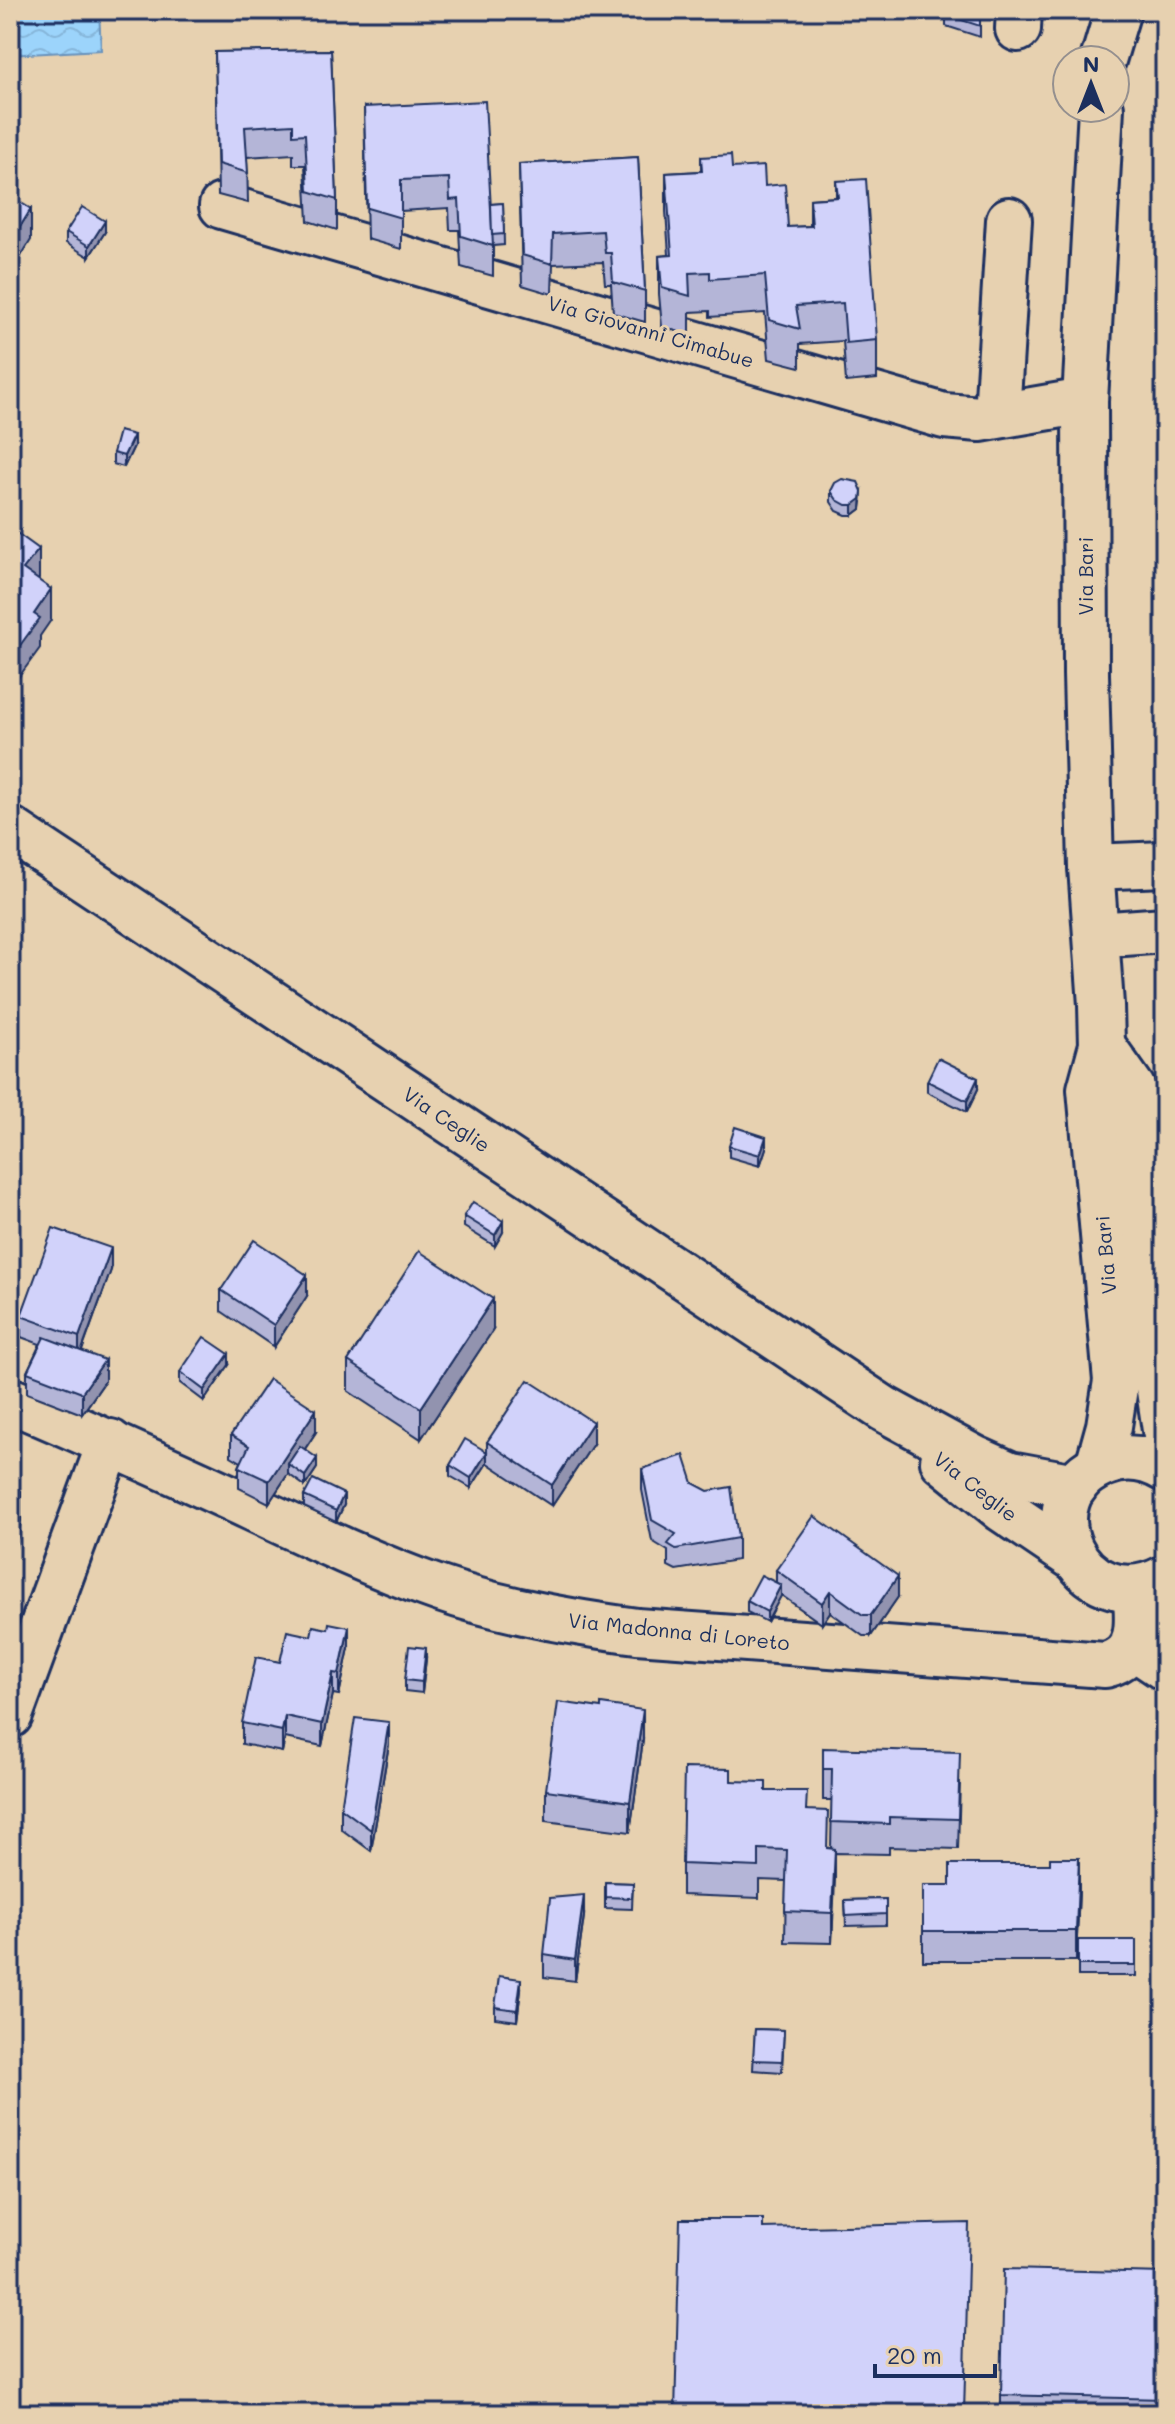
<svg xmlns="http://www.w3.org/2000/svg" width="1175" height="2424" font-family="Mali,sans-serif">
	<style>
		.water { fill: url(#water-waves); stroke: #6892bc; stroke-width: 2 }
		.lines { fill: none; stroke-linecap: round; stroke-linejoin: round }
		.minor-casing { stroke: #1b2f5e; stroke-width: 50 }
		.secondary-casing { stroke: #1b2f5e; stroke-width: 50 }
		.minor { stroke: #e7d1b0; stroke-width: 44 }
		.secondary { stroke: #e7d1b0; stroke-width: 44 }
		.wall { fill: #b4b5d7; stroke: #1b2f5e; stroke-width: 2 }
		.shaded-wall { fill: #9293af; stroke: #1b2f5e; stroke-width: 2 }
		.building { fill: #d1d2fa; stroke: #1b2f5e; stroke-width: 2 }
		.labels { text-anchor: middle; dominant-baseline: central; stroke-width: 8; stroke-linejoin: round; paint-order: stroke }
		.street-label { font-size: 20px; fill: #1b2f5e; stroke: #e7d1b0 }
	</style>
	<defs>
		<pattern id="water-waves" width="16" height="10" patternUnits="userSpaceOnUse" patternTransform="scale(2)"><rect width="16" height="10" fill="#9cd4fb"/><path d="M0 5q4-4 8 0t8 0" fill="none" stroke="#86b6da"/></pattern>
	</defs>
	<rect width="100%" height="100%" fill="#e7d1b0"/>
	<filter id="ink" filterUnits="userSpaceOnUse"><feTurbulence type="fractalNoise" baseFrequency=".0125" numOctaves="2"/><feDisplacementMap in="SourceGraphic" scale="16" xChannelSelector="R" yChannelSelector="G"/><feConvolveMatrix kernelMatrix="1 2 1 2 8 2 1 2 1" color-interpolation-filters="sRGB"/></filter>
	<g filter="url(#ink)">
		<polygon class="water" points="10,10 99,10 101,50 10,55"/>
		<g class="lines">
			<defs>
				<g id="minor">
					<polyline points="1018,29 1019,10"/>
					<polyline points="222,206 944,416 980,419 1085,401"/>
					<polyline points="997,415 1009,220"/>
					<polyline points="1091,867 1165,864"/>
					<polyline points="1097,935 1165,930"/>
					<path d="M10,1400C85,1432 159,1465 233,1499C301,1531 369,1564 440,1589C504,1611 571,1622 637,1631L1105,1665C1143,1655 1138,1620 1135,1588"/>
					<polyline points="1132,1646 1165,1668"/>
					<polyline points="10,1715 110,1442"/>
				</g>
				<g id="secondary">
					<polyline points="1103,60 1118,10"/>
					<polyline points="10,829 884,1409 974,1458 1010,1474 1075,1486"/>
					<polyline points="1102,1045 1133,1089 1157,1377 1165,1430"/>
					<polyline points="943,1461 1002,1509 1073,1557"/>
					<polyline points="1098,1466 1109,1426 1116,1381 1090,1089 1102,1045 1101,1005 1091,867 1086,674 1085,401 1101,108"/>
					<path d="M1165,1469C1146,1458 1126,1455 1106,1463C1021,1494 1078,1624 1165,1578"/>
				</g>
			</defs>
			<use href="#minor" class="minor-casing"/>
			<use href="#secondary" class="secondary-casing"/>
			<use href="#minor" class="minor"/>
			<use href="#secondary" class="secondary"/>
		</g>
		<g class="wall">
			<polygon points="946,10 980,10 980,37 946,26"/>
			<polygon points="331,50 337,200 337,230 308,221 305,165 293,165 293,154 247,157 248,203 218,195 215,52"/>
			<polygon points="364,107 491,204 503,203 504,245 493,246 493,276 461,267 459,230 450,230 449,208 401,211 401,249 367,239"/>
			<polygon points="638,157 645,291 645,322 613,313 611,284 605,284 603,262 553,264 552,294 522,285 519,164"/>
			<polygon points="701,157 732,168 765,186 788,227 810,226 810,199 836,197 836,181 877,340 877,379 846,382 843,341 800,344 800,367 769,359 765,313 710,317 710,311 690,312 690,335 662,327 659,294 659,256 669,255 666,211 666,173 701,171"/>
			<polygon points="66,232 105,232 89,257 66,243"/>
			<polygon points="134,446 124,467 113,464 113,453"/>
			<polygon points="831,491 862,502 861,509 853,515 846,515 837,511 831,502"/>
			<polygon points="927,1081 978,1089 967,1112 927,1092"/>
			<polygon points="729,1146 766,1148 760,1166 729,1157"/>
			<polygon points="464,1216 503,1232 495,1246 464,1227"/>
			<polygon points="111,1270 82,1351 105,1381 82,1414 27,1393 27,1372 40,1344 21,1337 21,1316"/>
			<polygon points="221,1290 307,1296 274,1347 221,1311"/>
			<polygon points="493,1330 421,1439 348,1391 348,1361"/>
			<polygon points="229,1365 204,1401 180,1383 180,1372"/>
			<polygon points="316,1432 305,1449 317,1468 305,1486 288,1474 269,1503 239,1488 239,1467 241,1462 231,1456 231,1435"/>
			<polygon points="487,1442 593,1444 552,1506 487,1463 471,1488 450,1476 450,1465 487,1452"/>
			<polygon points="642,1469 693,1483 738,1538 738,1560 676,1570 668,1566 668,1551 652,1541 642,1490"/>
			<polygon points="304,1496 344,1505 336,1522 304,1507"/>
			<polygon points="776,1570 898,1597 871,1636 863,1636 830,1612 822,1624 781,1595 767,1622 747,1612 747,1601 776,1583"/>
			<polygon points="349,1648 339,1695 333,1694 322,1746 285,1738 282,1752 242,1744 242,1723 280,1662"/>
			<polygon points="426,1659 422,1693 405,1691 405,1680"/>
			<polygon points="643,1740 630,1832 546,1821 546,1790"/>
			<polygon points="389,1744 371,1851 341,1829 341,1808"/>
			<polygon points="823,1748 960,1782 958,1849 889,1847 889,1854 835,1853 832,1943 785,1942 786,1881 759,1880 759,1898 682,1895 682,1864 731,1781 766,1791 807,1810 828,1848 831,1849 832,1800 823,1800"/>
			<polygon points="1050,1864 1079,1889 1076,1961 923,1961 923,1885 950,1885"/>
			<polygon points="605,1882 633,1883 632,1909 605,1908"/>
			<polygon points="886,1899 886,1925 846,1926 845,1900"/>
			<polygon points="584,1916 575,1981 544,1977 544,1955"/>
			<rect x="1078" y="1940" width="58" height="36"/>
			<polygon points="521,1989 517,2021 495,2018 495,2007"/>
			<polygon points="755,2029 784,2030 782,2072 753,2070"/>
			<polygon points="1165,2273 1165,2414 1001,2414 1001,2395"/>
		</g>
		<g class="shaded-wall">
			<polygon points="31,209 31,240 10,274 10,243"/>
			<polygon points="105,221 105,232 89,257 89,246"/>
			<polygon points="134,435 134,446 124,467 124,456"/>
			<polygon points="862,491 861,509 853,515 853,505"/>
			<polygon points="39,549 39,579 23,600 23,569"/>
			<polygon points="51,589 51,620 40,636 40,648 10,689 10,659 34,614"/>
			<polygon points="978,1078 978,1089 967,1112 967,1101"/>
			<polygon points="766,1137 766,1148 760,1166 760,1155"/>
			<polygon points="503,1221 503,1232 495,1246 495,1235"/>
			<polygon points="111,1248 111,1270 79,1358 79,1337"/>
			<polygon points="307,1275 307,1296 274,1347 274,1325"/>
			<polygon points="493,1299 493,1330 421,1439 421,1408"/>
			<polygon points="229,1354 229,1365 204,1401 204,1390"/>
			<polygon points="105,1360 105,1381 82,1414 82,1393"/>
			<polygon points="316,1410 316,1432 293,1467 288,1464 288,1474 269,1503 269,1481"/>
			<polygon points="593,1422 593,1444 552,1506 552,1485"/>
			<polygon points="487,1452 487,1463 471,1488 471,1478"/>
			<polygon points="317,1458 317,1468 305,1486 305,1476"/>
			<polygon points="21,1491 21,1521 10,1573 10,1542"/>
			<polygon points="344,1494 344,1505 336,1522 336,1511"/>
			<polygon points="898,1576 898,1597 871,1636 871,1615"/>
			<polygon points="781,1585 781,1596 767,1622 767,1612"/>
			<polygon points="830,1591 830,1612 822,1624 822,1603"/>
			<polygon points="349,1627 349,1648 339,1695 339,1674"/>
			<polygon points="426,1648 426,1659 422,1693 422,1682"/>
			<polygon points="333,1673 333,1694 322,1746 322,1724"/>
			<polygon points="643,1710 643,1740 630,1832 630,1802"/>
			<polygon points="285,1716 285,1738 282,1752 282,1731"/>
			<polygon points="389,1722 389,1744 371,1851 371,1830"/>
			<polygon points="835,1849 835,1880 832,1943 832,1913"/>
			<polygon points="1079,1858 1079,1889 1076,1961 1076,1931"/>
			<polygon points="584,1895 584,1916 575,1981 575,1960"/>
			<polygon points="521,1979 521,1989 517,2021 517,2010"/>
		</g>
		<g class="building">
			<polygon points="946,10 980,10 980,26 946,15"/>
			<polygon points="331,50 337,200 308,191 305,134 293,135 293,124 245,127 248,173 218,164 215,52"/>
			<polygon points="485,101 493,246 461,236 459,199 450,200 449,178 401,180 401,218 367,208 364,107"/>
			<polygon points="731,155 732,168 764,166 765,186 785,184 788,227 812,226 810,199 838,197 836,181 866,179 877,340 846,343 843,303 796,306 800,329 769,320 765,275 710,279 710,272 689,273 690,296 662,288 659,256 672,255 666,173 702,171 701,157"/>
			<polygon points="638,157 645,291 613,282 611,253 605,253 603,231 553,234 552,264 522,255 519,164"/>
			<polygon points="10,196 31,209 10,243"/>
			<polygon points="503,203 504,234 492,235 491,204"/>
			<polygon points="82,207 105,221 89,246 66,232"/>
			<polygon points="119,431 134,435 124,456 113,453"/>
			<polygon points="842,479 858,482 862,491 861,499 853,505 846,505 837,500 831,491 835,483"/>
			<polygon points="10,528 39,549 23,569 51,589 34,614 40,618 10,659"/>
			<polygon points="938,1058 978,1078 967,1101 927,1081"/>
			<polygon points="735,1127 766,1137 760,1155 729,1146"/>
			<polygon points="473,1202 503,1221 495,1235 464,1216"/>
			<polygon points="53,1228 111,1248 79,1337 21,1316"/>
			<polygon points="254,1240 307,1275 274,1325 221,1290"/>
			<polygon points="419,1251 493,1299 421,1408 348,1361"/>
			<polygon points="44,1337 105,1360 82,1393 27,1372"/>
			<polygon points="204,1337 229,1354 204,1390 180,1372"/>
			<polygon points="269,1379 316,1410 269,1481 239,1467 249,1446 231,1435"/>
			<polygon points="528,1380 593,1422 552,1485 487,1442"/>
			<polygon points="465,1439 487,1452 471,1478 450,1465"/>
			<polygon points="300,1446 317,1458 305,1476 288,1464"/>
			<polygon points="684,1455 693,1483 708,1491 731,1487 738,1538 676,1549 668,1544 676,1534 652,1520 642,1469"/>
			<polygon points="313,1479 344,1494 336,1511 304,1496"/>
			<polygon points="10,1488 21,1491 10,1542"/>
			<polygon points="814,1516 898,1576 871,1615 863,1615 830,1591 822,1603 776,1570"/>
			<polygon points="761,1575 781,1585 767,1612 747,1601"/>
			<polygon points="329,1623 349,1627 339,1674 333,1673 322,1724 285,1716 282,1731 242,1723 256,1657 280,1662 287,1631 311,1636 313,1626 328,1629"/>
			<polygon points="409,1646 426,1648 422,1682 405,1680"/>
			<polygon points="558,1702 601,1708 601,1704 643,1710 630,1802 546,1790"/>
			<polygon points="355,1718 389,1722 371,1830 341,1808"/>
			<polygon points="823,1748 960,1752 958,1819 889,1817 889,1824 831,1822 832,1769 823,1769"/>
			<polygon points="684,1768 731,1769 731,1781 766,1782 766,1791 807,1791 806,1810 828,1811 827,1848 835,1849 832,1913 785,1911 787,1850 759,1849 759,1867 682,1864"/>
			<polygon points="1050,1858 1079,1858 1076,1931 923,1931 923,1885 950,1885 950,1864 1050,1864"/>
			<polygon points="605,1882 633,1883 632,1898 605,1897"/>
			<polygon points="584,1895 575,1960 544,1955 550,1898"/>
			<polygon points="886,1899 886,1914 846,1916 845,1900"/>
			<rect x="1078" y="1940" width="58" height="25"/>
			<polygon points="499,1976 521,1979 517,2010 495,2007"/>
			<polygon points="755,2029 784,2030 782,2061 753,2060"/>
			<polygon points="680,2219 763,2219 763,2228 969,2223 964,2414 675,2414"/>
			<polygon points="1004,2269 1165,2273 1165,2399 1001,2395"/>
		</g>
	</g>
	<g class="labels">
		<g class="street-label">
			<text transform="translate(651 331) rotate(16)">Via Giovanni Cimabue</text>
			<text transform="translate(1085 576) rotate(-90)">Via Bari</text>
			<text transform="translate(447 1119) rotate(34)">Via Ceglie</text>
			<text transform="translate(1105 1255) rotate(-95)">Via Bari</text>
			<text transform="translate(976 1486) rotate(38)">Via Ceglie</text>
			<text transform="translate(679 1631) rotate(6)">Via Madonna di Loreto</text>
		</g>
	</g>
	<rect width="1175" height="2424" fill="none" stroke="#e7d1b0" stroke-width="40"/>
	<rect x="20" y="20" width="1135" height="2384" fill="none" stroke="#1b2f5e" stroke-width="3" filter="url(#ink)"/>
	<g transform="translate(1091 84)"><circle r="38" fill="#e7d1b0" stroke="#95908f" stroke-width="2"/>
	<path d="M0-6L14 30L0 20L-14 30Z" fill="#1b2f5e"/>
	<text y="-12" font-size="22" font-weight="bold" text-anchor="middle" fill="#1b2f5e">N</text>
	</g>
	<path d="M875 2364v12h120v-12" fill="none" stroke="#1b2f5e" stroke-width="4"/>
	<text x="887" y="2364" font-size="24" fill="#1b2f5e" stroke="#e7d1b0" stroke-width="6" paint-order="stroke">20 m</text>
</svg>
